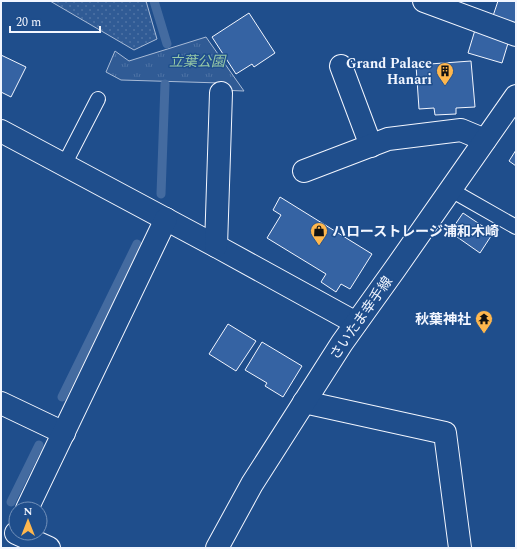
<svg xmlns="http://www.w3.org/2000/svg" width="517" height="549" font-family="Spectral,'Noto Sans JP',serif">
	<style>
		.park { fill: url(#park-tufts); stroke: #a8bbd7 }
		.garden { fill: url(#garden-dots); stroke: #a8bbd7 }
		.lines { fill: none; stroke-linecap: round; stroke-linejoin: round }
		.stream { stroke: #446ba0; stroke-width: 9 }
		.building { fill: #3563a3; stroke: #f2f6ff }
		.lane-casing { stroke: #f2f6ff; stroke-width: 16 }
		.street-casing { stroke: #f2f6ff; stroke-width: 24 }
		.primary-casing { stroke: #f2f6ff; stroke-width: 24 }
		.lane { stroke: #1f4e8c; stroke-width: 14 }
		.street { stroke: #1f4e8c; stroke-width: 22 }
		.primary { stroke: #1f4e8c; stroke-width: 22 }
		.labels { text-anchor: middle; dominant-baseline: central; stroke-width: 3; stroke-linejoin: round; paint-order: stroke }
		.park-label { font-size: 14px; font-style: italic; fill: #97c8a6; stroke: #1f4e8c }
		.poi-label { font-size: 14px; font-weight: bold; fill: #f2f6ff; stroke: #1f4e8c; text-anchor: end }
		.street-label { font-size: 14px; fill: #f2f6ff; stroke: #1f4e8c }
	</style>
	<defs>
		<pattern id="park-tufts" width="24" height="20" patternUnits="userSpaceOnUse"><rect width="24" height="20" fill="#305b95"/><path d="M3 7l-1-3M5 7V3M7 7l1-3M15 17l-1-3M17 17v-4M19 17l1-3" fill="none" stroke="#4e73a5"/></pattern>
		<pattern id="garden-dots" width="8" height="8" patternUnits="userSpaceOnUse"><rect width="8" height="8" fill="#305b95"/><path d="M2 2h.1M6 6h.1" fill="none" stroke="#4e73a5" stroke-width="1.8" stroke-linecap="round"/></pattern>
	</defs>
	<rect width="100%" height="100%" fill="#1f4e8c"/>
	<polygon class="park" points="206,37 244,91 220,90 221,83 121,80 106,72 115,51 129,61"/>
	<polygon class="garden" points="50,1 146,1 157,39 134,50"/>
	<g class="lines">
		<g class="stream">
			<polyline points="154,1 167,44"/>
			<polyline points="161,194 165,84"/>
			<polyline points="62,397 137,244"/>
			<polyline points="11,502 39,445"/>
		</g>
	</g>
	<g class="building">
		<polygon points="498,1 516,1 516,24 493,16"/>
		<polygon points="249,13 275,53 254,67 252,64 236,74 212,37"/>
		<polygon points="475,30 509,40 502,63 468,53"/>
		<polygon points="1,55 26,67 11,97 1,92"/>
		<polygon points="471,61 475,107 456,108 456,114 435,115 434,108 419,109 416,65"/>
		<polygon points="516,150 516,166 509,161"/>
		<polygon points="280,197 372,254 350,289 341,284 336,292 321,282 326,274 267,238 281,215 273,210"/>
		<polygon points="463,213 493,233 480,253 450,232"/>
		<polygon points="228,324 256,341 236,371 209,354"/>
		<polygon points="262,342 302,366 283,397 265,386 267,383 245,370"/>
	</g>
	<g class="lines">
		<defs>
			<g id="lane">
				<polyline points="64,165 98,99"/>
				<polyline points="451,190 516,227"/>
			</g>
			<g id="street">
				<polyline points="424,1 516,35"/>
				<polyline points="341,66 371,146"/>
				<polyline points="1,131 216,246 356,323"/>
				<polyline points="304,171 388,139 461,130 485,140"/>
				<polyline points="216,246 221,93"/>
				<polyline points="304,402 445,433 460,548"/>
				<polyline points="1,403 64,433"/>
				<polyline points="27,509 166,219"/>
				<polyline points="16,533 49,548"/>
			</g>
			<polyline id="primary" points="217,548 252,484 342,343 395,269 516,96"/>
		</defs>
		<use href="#lane" class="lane-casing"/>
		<use href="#street" class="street-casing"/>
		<use href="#primary" class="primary-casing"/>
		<use href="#lane" class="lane"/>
		<use href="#street" class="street"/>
		<use href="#primary" class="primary"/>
	</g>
	<defs>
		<symbol id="building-pin" viewBox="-11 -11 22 30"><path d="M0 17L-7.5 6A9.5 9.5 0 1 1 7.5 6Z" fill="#ffb74d" stroke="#1f4e8c"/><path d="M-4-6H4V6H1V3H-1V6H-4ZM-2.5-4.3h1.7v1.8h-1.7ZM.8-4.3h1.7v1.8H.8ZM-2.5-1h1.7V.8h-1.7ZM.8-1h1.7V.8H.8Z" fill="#111"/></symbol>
		<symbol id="shop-pin" viewBox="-11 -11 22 30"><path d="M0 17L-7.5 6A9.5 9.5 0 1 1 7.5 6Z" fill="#ffb74d" stroke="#1f4e8c"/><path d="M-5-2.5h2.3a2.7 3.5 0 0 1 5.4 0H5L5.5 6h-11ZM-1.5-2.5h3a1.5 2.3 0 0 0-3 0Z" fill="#111"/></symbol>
		<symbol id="temple-pin" viewBox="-11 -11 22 30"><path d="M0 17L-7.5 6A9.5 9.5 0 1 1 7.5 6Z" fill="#ffb74d" stroke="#1f4e8c"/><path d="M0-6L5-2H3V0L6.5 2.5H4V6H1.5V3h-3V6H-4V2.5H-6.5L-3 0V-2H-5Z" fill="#111"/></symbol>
	</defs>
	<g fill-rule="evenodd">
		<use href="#building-pin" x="435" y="61" width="20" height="27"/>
		<use href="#shop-pin" x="309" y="221" width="20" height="27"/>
		<use href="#temple-pin" x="474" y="309" width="20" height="27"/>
	</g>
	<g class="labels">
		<g class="park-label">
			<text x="197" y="61">立葉公園</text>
		</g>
		<g class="poi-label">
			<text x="432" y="63">Grand Palace<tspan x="432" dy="16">Hanari</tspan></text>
			<text x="332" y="231" text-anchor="start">ハローストレージ浦和木崎</text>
			<text x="471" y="319">秋葉神社</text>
		</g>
		<g class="street-label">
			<text transform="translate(361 318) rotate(-55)">さいたま幸手線</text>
		</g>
	</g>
	<rect width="517" height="549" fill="none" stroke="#f2f6ff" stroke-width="4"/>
	<g transform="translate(28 521)"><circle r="19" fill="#1f4e8c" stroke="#7391ba"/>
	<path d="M0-3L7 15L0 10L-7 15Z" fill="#ffb74d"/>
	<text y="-6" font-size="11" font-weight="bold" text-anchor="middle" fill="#f2f6ff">N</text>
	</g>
	<path d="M10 26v6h90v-6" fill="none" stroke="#f2f6ff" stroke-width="2"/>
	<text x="16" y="26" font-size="12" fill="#f2f6ff" stroke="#1f4e8c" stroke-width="3" paint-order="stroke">20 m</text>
</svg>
